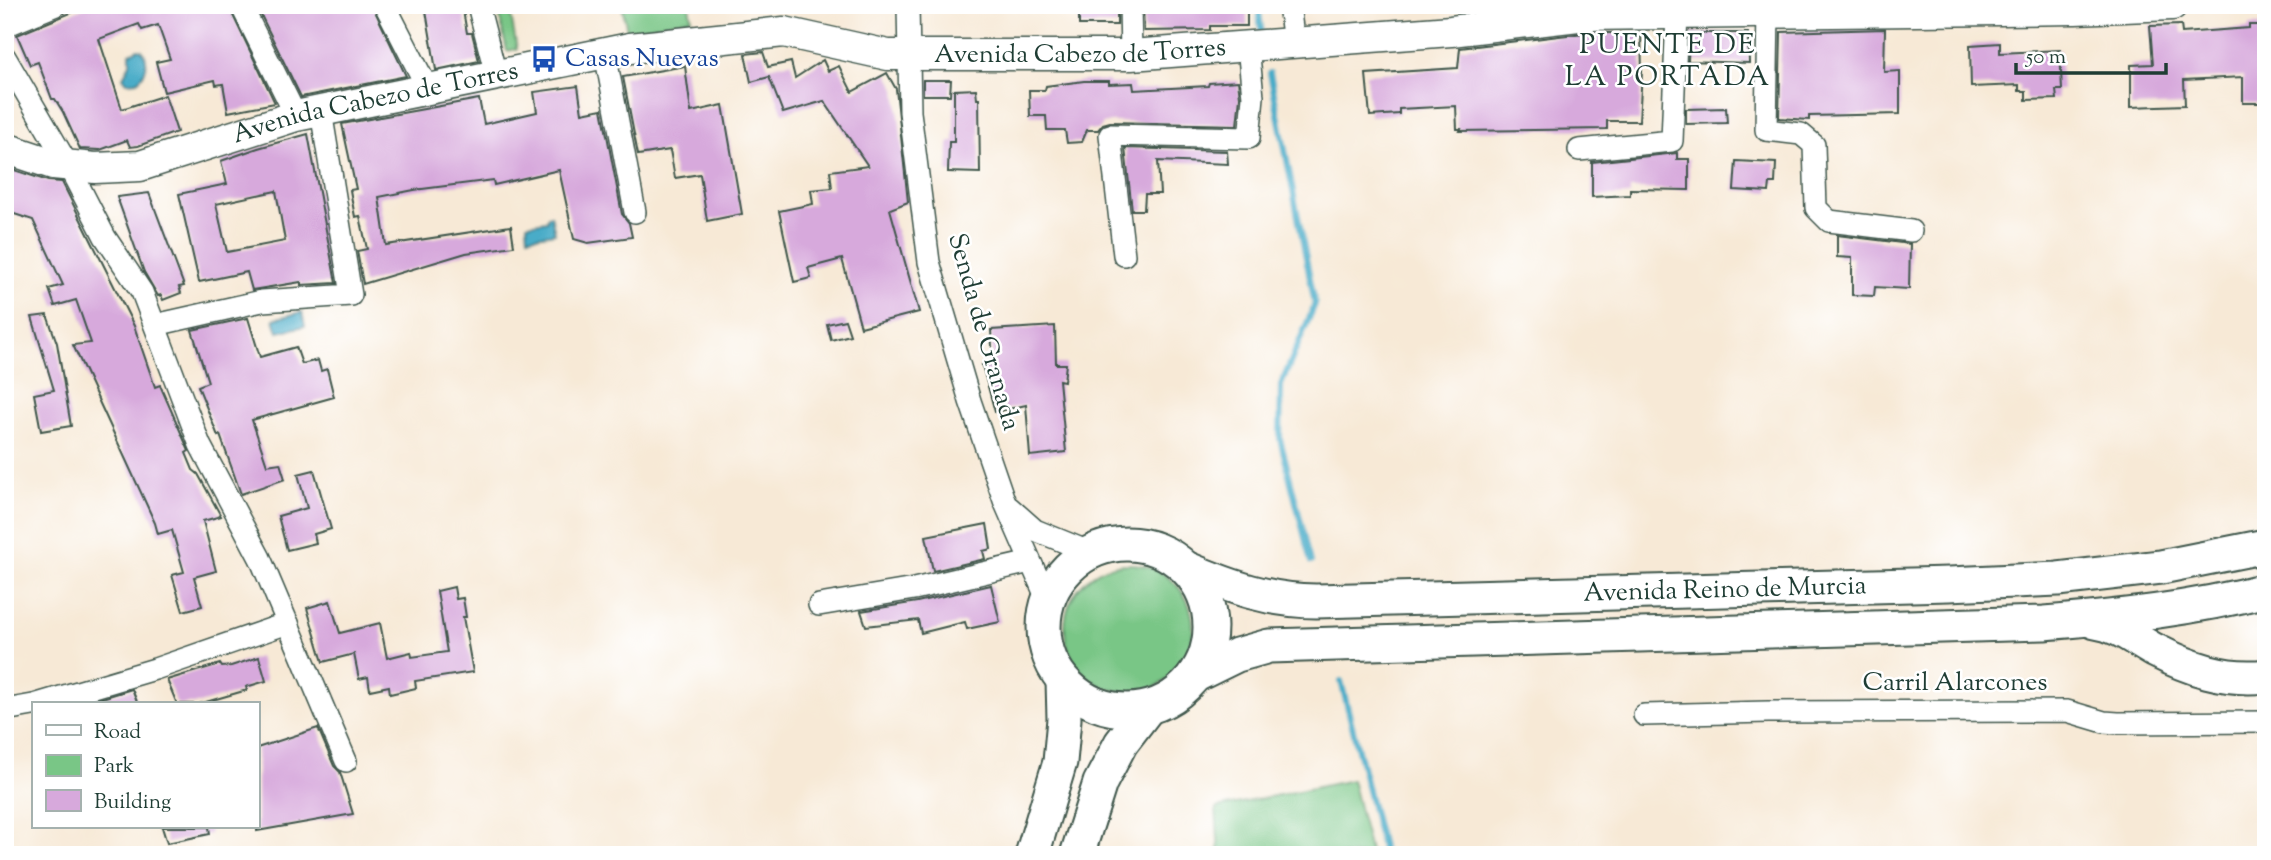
<svg xmlns="http://www.w3.org/2000/svg" width="2271" height="860" font-family="'Sorts Mill Goudy',serif">
	<style>
		.green { fill: #79c686; stroke: #4c825d; stroke-width: 2 }
		.water { fill: #48acc8; stroke: #34747e; stroke-width: 2 }
		.lines { fill: none; stroke-linecap: round; stroke-linejoin: round }
		.stream { stroke: #48acc8; stroke-width: 6 }
		.building { fill: #d7a9dc; fill-rule: evenodd }
		.street-casing { stroke: #3f574c; stroke-width: 24 }
		.secondary-casing { stroke: #3f574c; stroke-width: 33 }
		.primary-casing { stroke: #3f574c; stroke-width: 37 }
		.street { stroke: #fff; stroke-width: 21 }
		.secondary { stroke: #fff; stroke-width: 30 }
		.primary { stroke: #fff; stroke-width: 33 }
		.labels { text-anchor: middle; dominant-baseline: central; stroke-width: 5; stroke-linejoin: round; paint-order: stroke }
		.street-label { font-size: 26px; fill: #1f3d34; stroke: #fff }
		.transit-label { font-size: 26px; fill: #164399; stroke: #fff; text-anchor: start }
		.neighbourhood-label { font-size: 28px; letter-spacing: 2px; fill: #1f3d34; stroke: #fff }
	</style>
	<rect width="100%" height="100%" fill="#fff"/>
	<filter id="ink" filterUnits="userSpaceOnUse"><feTurbulence type="fractalNoise" baseFrequency=".0143" numOctaves="2"/><feDisplacementMap in="SourceGraphic" scale="14" xChannelSelector="R" yChannelSelector="G"/><feConvolveMatrix kernelMatrix="1 2 1 2 8 2 1 2 1" color-interpolation-filters="sRGB"/></filter>
	<filter id="wash" filterUnits="userSpaceOnUse"><feTurbulence type="fractalNoise" baseFrequency=".00686" numOctaves="4" result="noise"/><feDisplacementMap in="SourceGraphic" scale="28" xChannelSelector="R" yChannelSelector="G"/><feGaussianBlur stdDeviation="1.57" result="paint"/><feColorMatrix in="noise" values="0 0 0 0 0 0 0 0 0 0 0 0 0 0 0 0 0 1.4 0 .05"/><feComposite in="paint" operator="in"/></filter>
	<g filter="url(#wash)">
		<rect width="100%" height="100%" fill="#f7e9d6"/>
		<g class="green">
			<polygon points="497,5 509,5 517,49 507,51"/>
			<polygon points="622,5 689,5 691,18 627,31"/>
			<circle cx="1129" cy="628" r="64"/>
			<polygon points="1352,780 1371,855 1219,855 1216,808"/>
		</g>
		<g class="water">
			<path d="M138,49L142,50C149,60 147,74 137,81L127,82L123,77L130,64V53Z"/>
			<polygon points="551,215 555,233 528,237 527,224 547,221 548,216"/>
			<polygon points="302,312 305,326 278,332 274,319"/>
		</g>
		<g class="lines">
			<g class="stream">
				<polyline points="1258,5 1262,36"/>
				<polyline points="1270,73 1315,304 1281,385 1280,439 1311,562"/>
				<polyline points="1341,681 1384,855"/>
			</g>
		</g>
		<g id="blocks">
			<g class="building">
				<polygon points="90,5 228,5 275,103 228,112 223,84 216,85 215,80 164,92 156,62 170,59 158,25 142,30 139,24 99,39 122,109 165,95 177,132 138,146 130,147 127,140 100,150 80,149 63,112 55,99 52,99 38,62 30,65 17,35"/>
				<polygon points="256,5 372,5 406,76 301,97"/>
				<polygon points="425,5 462,5 467,33 472,33 479,61 436,70"/>
				<rect x="1079" y="5" width="38" height="20"/>
				<polygon points="1143,5 1247,5 1247,26 1210,26 1210,30 1144,31"/>
				<polygon points="2181,25 2182,33 2249,28 2249,25 2266,25 2266,103 2243,103 2243,77 2184,80 2185,105 2131,107 2131,65 2153,64 2150,26"/>
				<polygon points="1885,29 1884,72 1900,71 1900,114 1809,116 1809,120 1779,118 1781,32"/>
				<polygon points="1584,33 1641,33 1642,72 1639,121 1607,121 1607,129 1460,131 1461,129 1457,129 1456,106 1399,109 1399,114 1370,116 1366,74 1458,68 1460,48"/>
				<polygon points="1689,33 1748,33 1749,63 1688,61"/>
				<polygon points="2000,43 2000,53 2060,50 2062,90 2056,90 2057,99 2026,100 2026,91 2019,91 2019,85 1971,87 1970,45"/>
				<polygon points="763,52 768,67 791,62 795,78 823,60 828,71 839,66 852,92 887,73 896,89 908,202 890,209 919,312 861,327 842,259 808,268 811,278 794,282 779,211 813,204 811,190 832,188 830,171 868,166 824,101 783,113 769,77 751,82 745,54"/>
				<polygon points="685,66 691,112 723,105 742,214 707,221 700,174 675,178 670,150 638,155 623,77"/>
				<polygon points="923,80 951,80 950,95 923,95"/>
				<polygon points="1084,81 1109,81 1109,84 1133,83 1134,90 1208,86 1209,83 1238,81 1240,97 1237,125 1110,122 1103,124 1098,130 1087,130 1082,142 1067,143 1065,130 1047,130 1046,116 1030,116 1029,90 1045,90 1046,86"/>
				<polygon points="578,86 582,113 602,109 622,214 629,223 632,237 588,243 574,239 559,170 494,185 493,180 414,190 379,197 386,245 511,226 514,246 466,253 363,284 357,251 367,249 360,216 355,217 350,190 356,189 342,124 479,99 484,124 537,112 534,92"/>
				<polygon points="976,89 977,99 979,99 980,173 948,172 949,142 954,142 954,90"/>
				<polygon points="1726,108 1727,123 1686,124 1686,109"/>
				<path d="M308,134L336,283L301,285V282L252,290L247,272L199,282L179,194L227,184L221,161L258,148ZM276,191L285,241L227,252L216,204Z"/>
				<polygon points="1125,148 1227,151 1228,164 1158,161 1160,194 1145,194 1144,210 1132,210"/>
				<polygon points="1677,153 1677,159 1689,159 1689,190 1630,189 1630,195 1592,197 1592,162"/>
				<polygon points="1736,161 1776,163 1775,183 1770,183 1769,192 1734,190"/>
				<polygon points="5,167 48,181 62,182 134,326 155,387 160,385 189,451 186,453 193,470 198,474 221,516 203,521 216,571 194,577 202,606 183,611 172,575 184,572 172,530 158,534 155,523 73,345 91,343 76,300 55,306 49,289 63,285 33,220 5,211"/>
				<polygon points="149,193 184,286 179,287 181,293 163,300 161,295 158,296 144,272 117,197"/>
				<polygon points="1837,235 1910,244 1909,289 1875,287 1874,296 1852,295 1852,258 1837,257"/>
				<polygon points="47,315 57,343 71,426 41,431 34,394 54,390 32,317"/>
				<polygon points="248,318 260,357 296,347 302,364 318,360 321,371 327,369 334,397 252,420 267,465 280,463 285,479 241,494 220,435 218,436 198,386 208,382 192,330"/>
				<polygon points="845,320 850,335 831,340 827,324"/>
				<polygon points="1055,326 1056,364 1066,364 1064,381 1059,380 1066,452 1030,456 1026,405 995,412 982,365 993,364 991,330"/>
				<polygon points="314,470 331,529 314,534 316,543 287,550 278,516 307,508 298,474"/>
				<polygon points="987,524 991,549 983,551 985,559 933,571 926,536"/>
				<polygon points="991,585 1000,622 967,629 965,622 921,633 918,620 866,626 861,611 917,602"/>
				<polygon points="454,587 456,599 463,598 466,617 463,617 473,672 415,681 416,688 390,694 389,686 370,690 368,677 359,679 354,654 323,662 307,608 330,601 340,633 380,623 387,658 411,652 412,657 447,652 437,591"/>
				<polygon points="259,657 266,681 246,687 247,690 199,704 177,704 167,680 220,664 222,667 231,666"/>
				<polygon points="132,689 138,704 82,704"/>
				<polygon points="318,728 334,766 340,772 353,814 257,831 257,748"/>
				<polygon points="162,827 209,827 210,834 167,843"/>
			</g>
		</g>
	</g>
	<g filter="url(#ink)">
		<use href="#blocks" fill-opacity="0" stroke="#3f574c" stroke-width="2"/>
		<g class="lines">
			<defs>
				<g id="street">
					<polyline points="241,5 296,116"/>
					<polyline points="385,5 428,89"/>
					<polyline points="478,5 496,75"/>
					<polyline points="908,5 910,112 929,262 970,401 1005,503 1047,599"/>
					<polyline points="1130,5 1131,55"/>
					<polyline points="1289,5 1294,43"/>
					<polyline points="1768,11 1766,130 1801,134 1814,145 1816,208 1829,221 1911,231"/>
					<polyline points="5,26 56,5"/>
					<polyline points="605,53 635,212"/>
					<polyline points="5,57 68,165 105,237 142,292 200,445 260,558 346,761"/>
					<polyline points="1579,150 1672,141 1677,13"/>
					<polyline points="1124,255 1110,135 1249,138 1253,97 1248,46"/>
					<polyline points="155,325 262,301 351,295 321,111"/>
					<polyline points="1009,507 1035,530 1089,552"/>
					<polyline points="819,605 914,589 1030,562"/>
					<polyline points="37,704 155,669 288,623"/>
					<polyline points="5,710 33,705"/>
					<polyline points="1644,715 1768,712 2067,711 2104,722 2118,723 2266,722"/>
				</g>
				<g id="secondary">
					<path id="s1" d="M5,148L53,164L95,168L140,166L296,116L630,48L784,32L888,55H1131L1451,31L1587,15L2075,9L2172,5"/>
				</g>
				<g id="primary">
					<circle cx="1127" cy="627" r="83"/>
					<path id="s2" d="M1188,569C1231,587 1270,601 1316,601L1949,584L2058,579L2161,567L2266,546"/>
					<path d="M2095,622C2119,625 2134,639 2154,650C2189,668 2226,681 2266,676"/>
					<path d="M1194,676L1237,655L1269,646L2044,623C2118,617 2193,609 2266,590"/>
					<polyline points="1032,855 1060,762 1064,719 1063,681"/>
					<polyline points="1077,855 1100,783 1121,743 1148,708"/>
				</g>
			</defs>
			<use href="#street" class="street-casing"/>
			<use href="#secondary" class="secondary-casing"/>
			<use href="#primary" class="primary-casing"/>
			<use href="#street" class="street"/>
			<use href="#secondary" class="secondary"/>
			<use href="#primary" class="primary"/>
		</g>
	</g>
	<defs>
		<symbol id="bus-bare" viewBox="-9 -9 18 18"><path d="M-5-6H5V4H4V6H2V4H-2V6H-4V4H-5ZM-3.5-4V0h7V-4ZM-3.5 1.2v1.5H-2V1.2ZM2 1.2v1.5H3.5V1.2Z" fill="#1a4fb4" stroke="#fff" stroke-width="2.5" paint-order="stroke"/></symbol>
	</defs>
	<g fill-rule="evenodd">
		<use href="#bus-bare" x="525" y="40" width="38" height="38"/>
	</g>
	<g class="labels">
		<g class="street-label">
			<text stroke="none"><textPath href="#s1" startOffset="1096">Avenida Cabezo de Torres</textPath></text>
			<text stroke="none"><textPath href="#s1" startOffset="382">Avenida Cabezo de Torres</textPath></text>
			<text transform="translate(983 332) rotate(74)">Senda de Granada</text>
			<text stroke="none"><textPath href="#s2" startOffset="542">Avenida Reino de Murcia</textPath></text>
			<text x="1955" y="683">Carril Alarcones</text>
		</g>
		<g class="transit-label">
			<text x="565" y="59">Casas Nuevas</text>
		</g>
		<g class="neighbourhood-label">
			<text x="1668" y="46">PUENTE DE<tspan x="1668" dy="32">LA PORTADA</tspan></text>
		</g>
	</g>
	<rect width="2271" height="860" fill="none" stroke="#fff" stroke-width="28"/>
	<rect x="32" y="702" width="228" height="126" fill="#ffffff" stroke="#a5b1ae" stroke-width="2"/>
	<rect x="46" y="725" width="35" height="10" fill="#ffffff" stroke="#a5b1ae" stroke-width="2"/>
	<text x="94" y="738" font-size="21" fill="#1f3d34">Road</text>
	<rect x="46" y="755" width="35" height="21" fill="#79c686" stroke="#a5b1ae" stroke-width="2"/>
	<text x="94" y="772" font-size="21" fill="#1f3d34">Park</text>
	<rect x="46" y="790" width="35" height="21" fill="#d7a9dc" stroke="#a5b1ae" stroke-width="2"/>
	<text x="94" y="808" font-size="21" fill="#1f3d34">Building</text>
	<path d="M2016 63v10h150v-10" fill="none" stroke="#1f3d34" stroke-width="3.5"/>
	<text x="2026" y="63" font-size="21" fill="#1f3d34" stroke="#ffffff" stroke-width="5" paint-order="stroke">50 m</text>
</svg>
